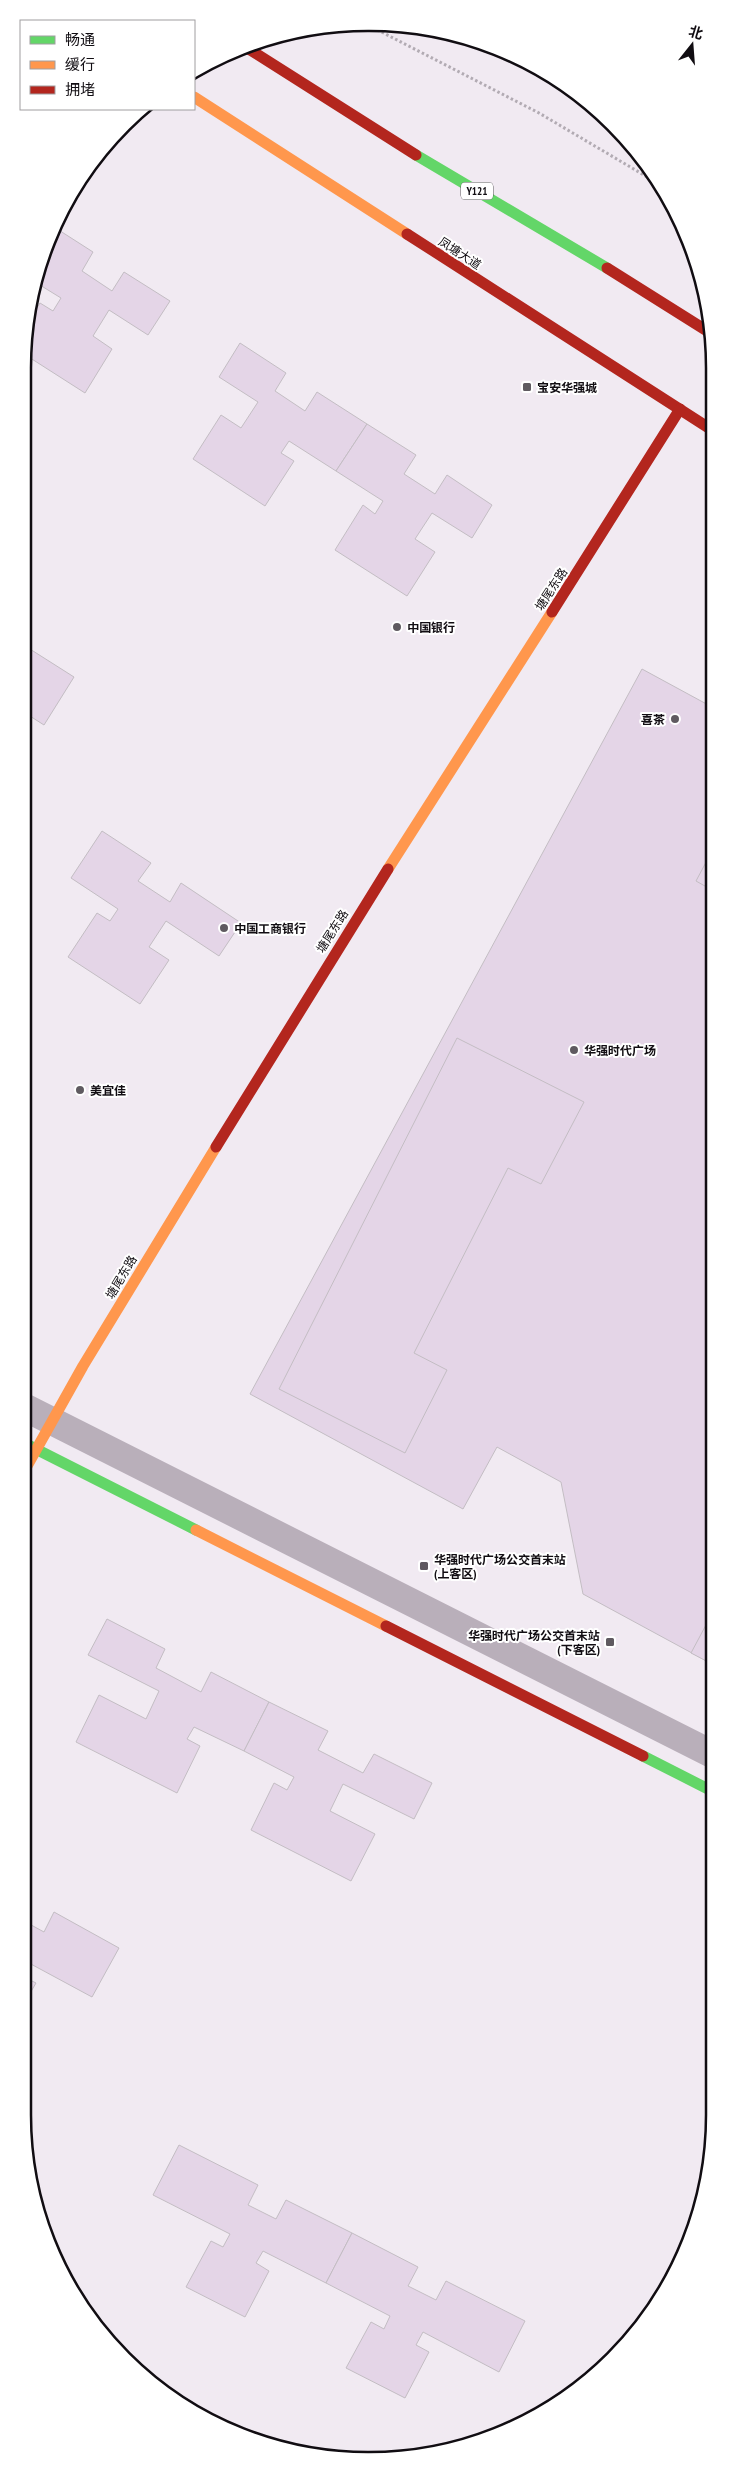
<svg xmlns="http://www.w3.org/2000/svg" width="737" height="2483" font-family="'PT Sans Narrow','Noto Sans SC',sans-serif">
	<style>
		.building { fill: #e4d5e7; stroke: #c3bdc3 }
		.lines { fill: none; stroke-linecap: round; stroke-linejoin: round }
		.path { stroke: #b2abb3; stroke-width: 3; stroke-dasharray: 2.5 2.5; stroke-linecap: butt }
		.street { stroke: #b9afba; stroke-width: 28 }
		.fast { stroke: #63d668; stroke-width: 11 }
		.slow { stroke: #ff974d; stroke-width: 11 }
		.jam { stroke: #b3261e; stroke-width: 11 }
		.poi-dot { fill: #5f5a60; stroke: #fff; stroke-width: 2 }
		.labels { text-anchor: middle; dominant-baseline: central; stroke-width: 4; stroke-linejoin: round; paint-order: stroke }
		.shield { fill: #fff; stroke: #585659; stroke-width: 1 }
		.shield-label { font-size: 11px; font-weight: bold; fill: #110d12 }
		.street-label { font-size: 12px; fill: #110d12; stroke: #fff }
		.poi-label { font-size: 12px; font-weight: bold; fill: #110d12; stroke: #fff; text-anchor: start }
		.rim { fill: none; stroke: #110d12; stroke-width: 2.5 }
	</style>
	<rect width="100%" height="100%" fill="#f1eaf2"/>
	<g class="building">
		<polygon points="54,227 93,252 82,271 112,291 124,272 170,301 148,335 109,310 93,336 112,349 85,393 24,354 27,324 40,303 53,311 61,298 35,282"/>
		<polygon points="240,343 286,373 275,391 305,411 317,392 367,424 336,471 289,441 281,453 294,461 265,506 193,459 221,415 241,428 258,402 219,377"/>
		<polygon points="367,424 416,455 404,474 435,494 447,475 492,505 472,538 432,513 415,539 435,552 407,596 335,550 363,505 375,514 383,501 336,471"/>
		<polygon points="22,644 74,677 44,725 22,711"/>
		<polygon points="642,669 712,707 714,1665 583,1594 561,1482 497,1447 463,1509 250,1394"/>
		<polygon points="102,831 151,863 138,881 170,902 181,883 241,923 219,956 166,921 149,947 169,960 140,1004 68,957 97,913 110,921 118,909 71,878"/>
		<polygon points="712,851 712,890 696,881"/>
		<polygon points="457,1038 584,1102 541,1184 508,1168 414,1353 447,1370 405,1453 279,1389"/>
		<polygon points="714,1610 714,1665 691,1653"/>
		<polygon points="107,1619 165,1649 156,1668 201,1692 211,1672 269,1702 244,1751 194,1727 187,1739 200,1746 177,1793 76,1742 99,1695 146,1719 159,1691 88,1655"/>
		<polygon points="269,1702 328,1731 318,1750 363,1773 374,1754 432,1783 414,1819 343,1784 330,1811 375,1834 351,1881 251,1830 274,1783 287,1790 294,1777 244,1751"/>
		<polygon points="54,1912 119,1948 92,1997 29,1963 22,1976 22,1920 44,1932"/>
		<polygon points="22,1976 36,1983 22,2007"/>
		<polygon points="179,2145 258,2185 248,2205 276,2219 286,2200 352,2233 326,2283 263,2251 256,2263 269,2271 245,2317 186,2287 211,2241 223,2247 230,2234 153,2195"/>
		<polygon points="352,2233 418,2267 408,2286 436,2300 446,2281 525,2321 499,2372 423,2332 416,2345 429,2352 405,2398 346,2368 371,2322 384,2329 390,2316 326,2283"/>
	</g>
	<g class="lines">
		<polyline class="path" points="364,23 539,113 654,181"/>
		<polyline class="street" points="22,1406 714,1755"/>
		<g class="fast">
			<polyline points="416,155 607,268"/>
			<polyline points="22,1442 196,1530"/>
			<polyline points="643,1756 714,1792"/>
		</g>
		<g class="slow">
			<polyline points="194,97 407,234"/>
			<polyline points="388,869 552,612"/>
			<polyline points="22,1475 83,1366 216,1147"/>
			<polyline points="196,1530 386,1626"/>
		</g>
		<g class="jam">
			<polyline points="244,46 416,155"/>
			<polyline points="407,234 712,430"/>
			<polyline points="607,268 712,334"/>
			<polyline points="552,612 680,409"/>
			<polyline points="216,1147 388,869"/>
			<polyline points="386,1626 643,1756"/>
		</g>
	</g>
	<g class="poi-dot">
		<rect x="522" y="382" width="10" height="10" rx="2.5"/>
		<circle cx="397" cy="627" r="5"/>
		<circle cx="675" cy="719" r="5"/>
		<circle cx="224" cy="928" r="5"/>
		<circle cx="574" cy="1050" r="5"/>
		<circle cx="80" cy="1090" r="5"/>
		<rect x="419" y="1561" width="10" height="10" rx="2.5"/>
		<rect x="605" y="1637" width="10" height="10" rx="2.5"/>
	</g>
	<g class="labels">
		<rect class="shield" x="461" y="182.5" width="32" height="17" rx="4"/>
		<g class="shield-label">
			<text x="477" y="191">Y121</text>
		</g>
		<g class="street-label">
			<text transform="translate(460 253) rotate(33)">凤塘大道</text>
			<text transform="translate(551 589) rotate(-57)">塘尾东路</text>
			<text transform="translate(332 931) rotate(-58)">塘尾东路</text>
			<text transform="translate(121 1277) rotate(-59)">塘尾东路</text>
		</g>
		<g class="poi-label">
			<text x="537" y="387">宝安华强城</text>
			<text x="407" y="627">中国银行</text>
			<text x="665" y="719" text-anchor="end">喜茶</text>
			<text x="234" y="928">中国工商银行</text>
			<text x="584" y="1050">华强时代广场</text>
			<text x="90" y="1090">美宜佳</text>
			<text x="434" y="1559">华强时代广场公交首末站<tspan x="434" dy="14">(上客区)</tspan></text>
			<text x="600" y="1635" text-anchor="end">华强时代广场公交首末站<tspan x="600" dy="14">(下客区)</tspan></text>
		</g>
	</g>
	<path d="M0 0H737V2483H0ZM368 31H369A337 337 0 0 1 706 368V2115A337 337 0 0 1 369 2452H368A337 337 0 0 1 31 2115V368A337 337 0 0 1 368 31Z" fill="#fff" fill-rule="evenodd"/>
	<path class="rim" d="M368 31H369A337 337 0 0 1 706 368V2115A337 337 0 0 1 369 2452H368A337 337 0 0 1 31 2115V368A337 337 0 0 1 368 31Z"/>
	<rect x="20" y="20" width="175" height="90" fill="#ffffff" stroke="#a09ea0"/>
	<rect x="30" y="36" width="25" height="8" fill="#63d668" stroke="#a09ea0"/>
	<text x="65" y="45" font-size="15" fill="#110d12">畅通</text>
	<rect x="30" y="61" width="25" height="8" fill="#ff974d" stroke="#a09ea0"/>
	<text x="65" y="70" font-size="15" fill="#110d12">缓行</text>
	<rect x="30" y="86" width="25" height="8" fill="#b3261e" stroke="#a09ea0"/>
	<text x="65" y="95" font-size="15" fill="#110d12">拥堵</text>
	<g transform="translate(692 45) rotate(17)" stroke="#ffffff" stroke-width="4" paint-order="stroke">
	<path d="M0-4L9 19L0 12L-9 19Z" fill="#110d12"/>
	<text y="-8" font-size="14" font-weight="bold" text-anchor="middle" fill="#110d12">北</text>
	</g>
</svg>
